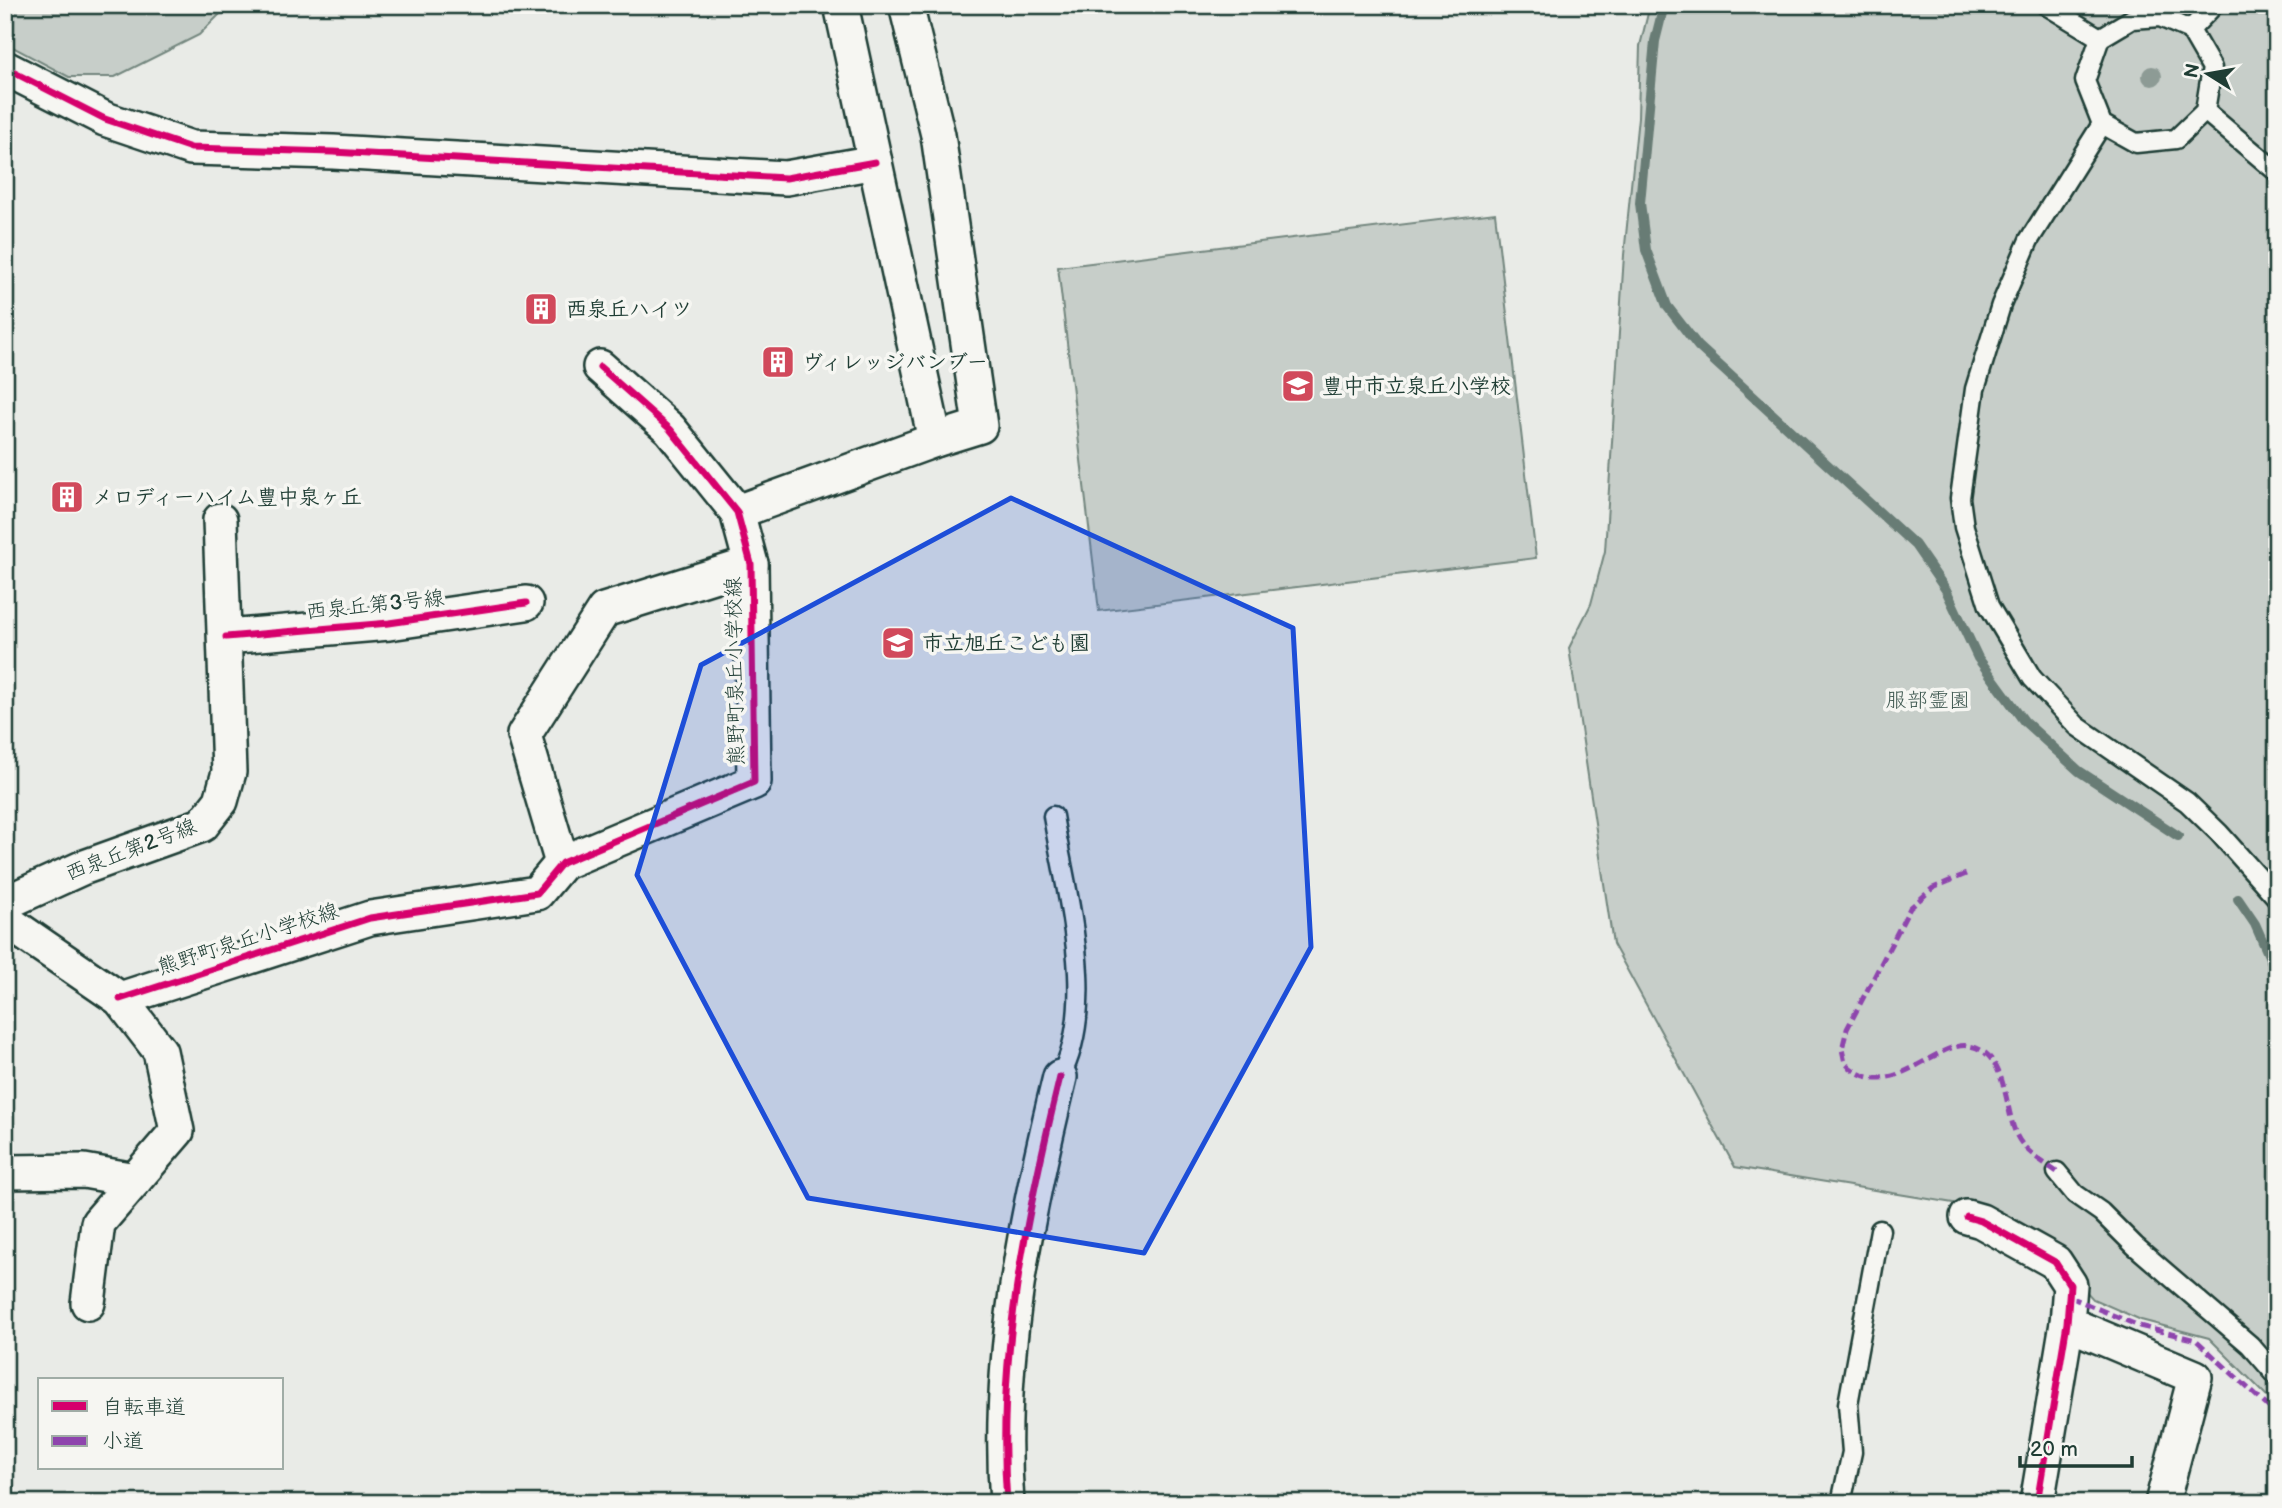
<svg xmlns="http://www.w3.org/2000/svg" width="2282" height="1508" font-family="'Balsamiq Sans','Klee One',sans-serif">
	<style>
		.green { fill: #c7cec9; stroke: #73867e; stroke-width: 2 }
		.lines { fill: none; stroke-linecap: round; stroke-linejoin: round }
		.stream { stroke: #687c75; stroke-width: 10 }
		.lane-casing { stroke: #1f3d34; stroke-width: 23 }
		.street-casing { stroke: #1f3d34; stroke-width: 38 }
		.lane { stroke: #f6f6f2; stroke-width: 18 }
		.street { stroke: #f6f6f2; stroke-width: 33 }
		.quiet { stroke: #8e44ad; stroke-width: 5; stroke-dasharray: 10 5; stroke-linecap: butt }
		.cycleway-casing { stroke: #f6f6f2; stroke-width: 11 }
		.cycleway { stroke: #d6006c; stroke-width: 7 }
		.tree { fill: #8d9b95 }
		.marked { fill: #1d4ed8; fill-opacity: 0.2; stroke: #1d4ed8; stroke-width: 5; stroke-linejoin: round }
		.labels { text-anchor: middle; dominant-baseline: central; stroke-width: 7; stroke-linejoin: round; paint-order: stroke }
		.poi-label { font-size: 21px; font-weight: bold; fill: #1f3d34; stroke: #f6f6f2; text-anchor: start }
		.street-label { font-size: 21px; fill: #1f3d34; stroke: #f6f6f2 }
		.park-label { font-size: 21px; fill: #415a52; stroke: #f6f6f2 }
	</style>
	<rect width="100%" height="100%" fill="#e9ebe7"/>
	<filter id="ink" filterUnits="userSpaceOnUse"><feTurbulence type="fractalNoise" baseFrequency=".0143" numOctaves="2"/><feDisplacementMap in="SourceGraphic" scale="14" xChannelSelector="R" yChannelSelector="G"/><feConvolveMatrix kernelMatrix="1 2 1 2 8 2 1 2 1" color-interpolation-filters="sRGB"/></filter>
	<g filter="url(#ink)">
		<g class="green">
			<polygon points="5,5 229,5 199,35 115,77 69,77 5,43"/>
			<polygon points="1650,5 2277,5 2277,1406 2209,1338 2141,1320 2093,1299 2084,1289 1965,1205 1735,1167 1613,944 1569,648 1591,604 1605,551 1624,255 1638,117 1640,46"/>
			<polygon points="1495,213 1536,558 1099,611 1058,267"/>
		</g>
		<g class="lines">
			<g class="stream">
				<polyline points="1664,5 1655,41 1640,203 1646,250 1667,306 1698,346 1915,545 1946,590 1978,658 2024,721 2079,771 2178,836"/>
				<polyline points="2238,899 2255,924 2277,974"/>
			</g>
			<defs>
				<g id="lane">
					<polyline points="2046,5 2100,38"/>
					<polygon points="2160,17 2190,30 2212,68 2205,111 2176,139 2136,143 2102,124 2085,81 2100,38 2132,19"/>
					<polyline points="2190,30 2214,5"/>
					<polyline points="2205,111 2277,172"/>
					<polyline points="2102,124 2029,240 2001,305 1975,389 1960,498 1964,527 1989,606 2032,678 2077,726 2187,802 2219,833 2277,898"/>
					<path d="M1053,816C1066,895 1099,1004 1060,1077"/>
					<polyline points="2057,1172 2075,1194 2101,1212 2135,1246 2250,1345 2277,1376"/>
					<polyline points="1841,1503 1852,1452 1848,1404 1880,1230"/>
				</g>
				<g id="street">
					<polyline points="906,5 938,135 980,426 935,440"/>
					<polyline points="5,68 105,119 191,148 333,152 786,178 875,162"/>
					<polyline points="737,512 935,440 841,5"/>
					<polyline points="226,637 389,623 526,603"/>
					<polyline points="562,863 524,735 604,610 751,564"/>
					<polyline points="5,903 82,868 202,825 221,801 229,772 220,520"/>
					<polyline points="5,920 120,999 160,1051 177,1131 98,1223 88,1303"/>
					<polyline points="120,999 370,918 537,893 562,863 754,782 751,564 737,512 670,429 600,367"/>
					<polyline points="5,1172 84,1171 135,1180"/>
					<polyline points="1967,1217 1981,1221 2055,1262 2070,1285 2067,1323 2037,1503"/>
					<polyline points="2067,1323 2195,1377 2162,1503"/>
					<path d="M1007,1503C996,1359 1026,1216 1060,1077"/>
				</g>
			</defs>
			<use href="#lane" class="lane-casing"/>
			<use href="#street" class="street-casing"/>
			<use href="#lane" class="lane"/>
			<use href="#street" class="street"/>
			<g class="quiet">
				<path d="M1966,874L1933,888L1910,908L1847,1029L1842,1049L1845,1063C1889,1107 1934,1040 1969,1046C2008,1052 2004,1110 2017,1136C2025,1152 2043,1162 2057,1172"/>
				<polyline points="2070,1297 2139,1326 2196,1340 2277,1415"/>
			</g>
			<defs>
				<g id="cycleway">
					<polyline points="5,68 105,119 191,148 333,152 786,178 875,162"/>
					<polyline points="226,637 389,623 526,603"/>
					<polyline points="120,999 370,918 537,893 562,863 754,782 751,564 737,512 670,429 600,367"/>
					<polyline points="1967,1217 1981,1221 2055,1262 2070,1285 2067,1323 2037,1503"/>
					<path d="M1007,1503C996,1359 1026,1216 1060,1077"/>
				</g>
			</defs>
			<use href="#cycleway" class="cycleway-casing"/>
			<use href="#cycleway" class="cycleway"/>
		</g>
		<circle class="tree" cx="2152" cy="76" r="10"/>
	</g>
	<path class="marked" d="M1011,498L1293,628L1311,947L1144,1253L808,1198L637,875L701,665Z"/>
	<defs>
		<symbol id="building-square" viewBox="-11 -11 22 22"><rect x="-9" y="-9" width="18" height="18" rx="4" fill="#d1495b" stroke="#f6f6f2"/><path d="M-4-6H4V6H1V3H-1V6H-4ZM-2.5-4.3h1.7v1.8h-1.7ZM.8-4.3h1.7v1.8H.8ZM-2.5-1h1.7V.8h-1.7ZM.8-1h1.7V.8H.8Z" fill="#fff"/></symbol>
		<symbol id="school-square" viewBox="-11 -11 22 22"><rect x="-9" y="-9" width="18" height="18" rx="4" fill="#d1495b" stroke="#f6f6f2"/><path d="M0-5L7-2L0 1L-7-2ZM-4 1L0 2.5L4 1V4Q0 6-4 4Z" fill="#fff"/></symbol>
	</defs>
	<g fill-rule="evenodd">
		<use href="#building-square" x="522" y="290" width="38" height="38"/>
		<use href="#building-square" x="759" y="343" width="38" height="38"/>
		<use href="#school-square" x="1279" y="367" width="38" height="38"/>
		<use href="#building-square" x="48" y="478" width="38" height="38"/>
		<use href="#school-square" x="879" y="624" width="38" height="38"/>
	</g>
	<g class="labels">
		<g class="poi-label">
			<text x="566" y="309">西泉丘ハイツ</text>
			<text x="802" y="362">ヴィレッジバンブー</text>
			<text x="1322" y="386">豊中市立泉丘小学校</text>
			<text x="92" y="497">メロディーハイム豊中泉ヶ丘</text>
			<text x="922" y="643">市立旭丘こども園</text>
		</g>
		<g class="street-label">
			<text transform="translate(375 605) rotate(-6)">西泉丘第3号線</text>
			<text transform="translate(735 671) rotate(-91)">熊野町泉丘小学校線</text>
			<text transform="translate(131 850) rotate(-21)">西泉丘第2号線</text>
			<text transform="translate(248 939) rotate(-18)">熊野町泉丘小学校線</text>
		</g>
		<g class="park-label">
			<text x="1928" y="700">服部霊園</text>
		</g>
	</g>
	<rect width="2282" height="1508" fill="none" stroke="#f6f6f2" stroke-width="28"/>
	<rect x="14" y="14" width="2254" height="1480" fill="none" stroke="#1f3d34" stroke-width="2.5" filter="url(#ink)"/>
	<rect x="38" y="1378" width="245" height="91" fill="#f6f6f2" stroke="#a0aca6" stroke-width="2"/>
	<rect x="52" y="1401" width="35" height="10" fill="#d6006c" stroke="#a0aca6" stroke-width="2"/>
	<text x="102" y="1414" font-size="21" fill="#1f3d34">自転車道</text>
	<rect x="52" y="1436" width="35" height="10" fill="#8e44ad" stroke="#a0aca6" stroke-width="2"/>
	<text x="102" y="1448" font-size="21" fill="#1f3d34">小道</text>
	<g transform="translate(2208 74) rotate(281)" stroke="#f6f6f2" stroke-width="5" paint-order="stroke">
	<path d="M0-5L12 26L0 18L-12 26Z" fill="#1f3d34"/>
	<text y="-10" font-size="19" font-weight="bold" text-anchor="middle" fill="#1f3d34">N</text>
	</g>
	<path d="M2020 1456v10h112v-10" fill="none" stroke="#1f3d34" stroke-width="3.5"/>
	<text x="2030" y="1456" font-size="21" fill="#1f3d34" stroke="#f6f6f2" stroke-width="5" paint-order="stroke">20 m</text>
</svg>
